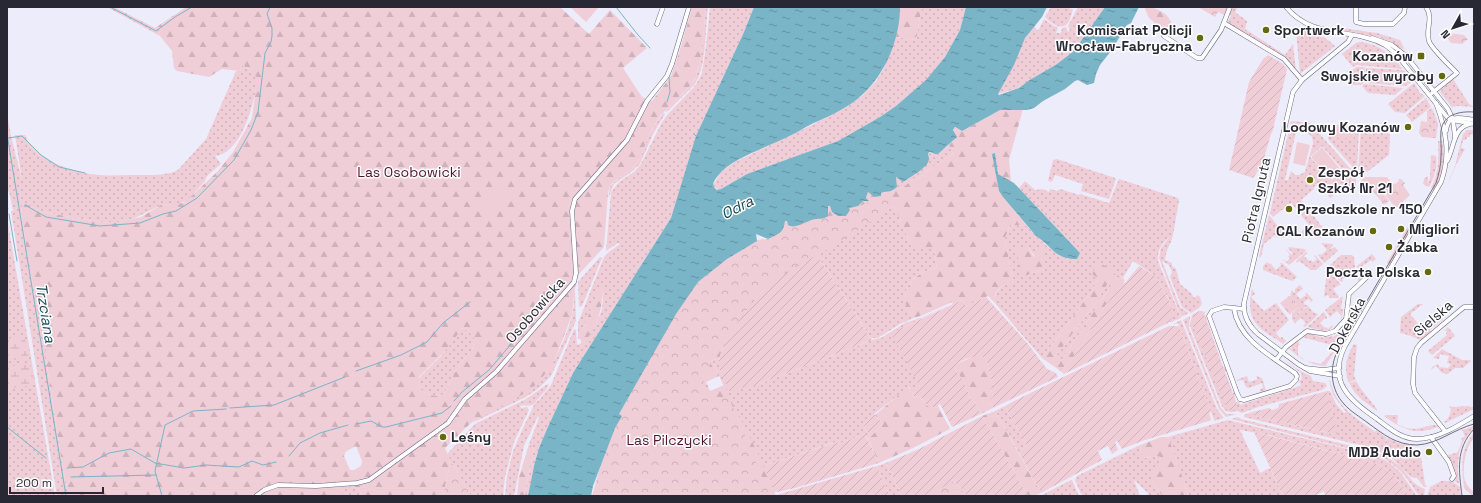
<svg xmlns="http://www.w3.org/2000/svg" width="1481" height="503" font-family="'Space Grotesk',sans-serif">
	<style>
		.grass { fill: url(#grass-dots); fill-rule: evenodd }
		.forest { fill: url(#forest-firs); fill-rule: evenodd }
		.wetland { fill: url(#wetland-marsh) }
		.park { fill: url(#park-crowns) }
		.garden { fill: url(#garden-furrows) }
		.pitch { fill: #f0ced8 }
		.water { fill: url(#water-ripples) }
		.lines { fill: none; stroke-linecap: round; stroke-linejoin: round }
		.stream { stroke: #79b5c7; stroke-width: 1 }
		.minor-casing { stroke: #686685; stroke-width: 5 }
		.minor { stroke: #fff; stroke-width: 4 }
		.tram { stroke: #706f7c; stroke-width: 1 }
		.poi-dot { fill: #646a0c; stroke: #fff; stroke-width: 1.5 }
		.labels { text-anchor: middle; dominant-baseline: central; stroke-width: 3; stroke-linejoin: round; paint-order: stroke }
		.poi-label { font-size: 14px; font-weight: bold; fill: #282734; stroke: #fff; text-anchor: end }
		.park-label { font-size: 14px; fill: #52132e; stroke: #fff }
		.street-label { font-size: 14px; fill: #282734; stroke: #fff }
		.water-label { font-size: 15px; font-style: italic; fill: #124755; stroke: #fff }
	</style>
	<defs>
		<pattern id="grass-dots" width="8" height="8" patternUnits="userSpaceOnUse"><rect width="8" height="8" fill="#f0ced8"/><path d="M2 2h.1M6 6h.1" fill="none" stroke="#ceb1ba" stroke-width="1.8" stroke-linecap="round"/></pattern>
		<pattern id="forest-firs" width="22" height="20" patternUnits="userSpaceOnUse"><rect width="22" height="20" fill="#f0ced8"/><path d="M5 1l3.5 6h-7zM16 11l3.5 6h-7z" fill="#ceb1ba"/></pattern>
		<pattern id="wetland-marsh" width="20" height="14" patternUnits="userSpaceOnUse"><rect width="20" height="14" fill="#f0ced8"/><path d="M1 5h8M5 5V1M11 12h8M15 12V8" fill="none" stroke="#ceb1ba"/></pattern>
		<pattern id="park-crowns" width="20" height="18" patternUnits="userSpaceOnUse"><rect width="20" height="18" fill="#f0ced8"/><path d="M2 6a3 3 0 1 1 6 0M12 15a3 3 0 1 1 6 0" fill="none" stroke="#ceb1ba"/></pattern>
		<pattern id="garden-furrows" width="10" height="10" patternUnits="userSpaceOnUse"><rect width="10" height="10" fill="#f0ced8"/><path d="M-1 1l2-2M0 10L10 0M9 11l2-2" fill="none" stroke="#ceb1ba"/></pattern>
		<pattern id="water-ripples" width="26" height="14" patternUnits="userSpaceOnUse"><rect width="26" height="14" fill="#79b5c7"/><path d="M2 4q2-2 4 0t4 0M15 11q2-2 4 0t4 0" fill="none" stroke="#6393a2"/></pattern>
	</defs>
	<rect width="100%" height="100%" fill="#edecfb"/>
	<g class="grass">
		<polygon points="107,7 114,7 155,28 158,26 160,36"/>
		<path d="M706,7H708C705,27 707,69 694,85C686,94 676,102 668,111L665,112C672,102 683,95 691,85C703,71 703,27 706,7Z"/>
		<path d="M710,7H754L744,32L702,123L671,218L573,373L547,429L539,448L534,466L528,496H524L534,449L529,444L539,418L538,416L524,446L514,496H505L507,476L513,451L523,428L535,403L540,399L551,385L574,329L576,330L577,345C588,343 599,319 602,309C603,302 603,296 603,289H599L581,334V340L578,338V323L604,257L609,252L620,244L618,243L606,251L611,192L619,182L634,172L641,164L662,122L668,114L694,87L698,81L702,73L706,46Z"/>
		<polygon points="922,7 966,7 960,30 945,57 926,80 896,106 880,117 838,141 747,174 719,190 713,187 713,185 721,172 733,163 812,125 848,106 863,95 876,81 883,70 896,37 916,40"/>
		<path d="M1051,7H1069V8L1073,10C1071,14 1071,19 1068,23C1062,31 1050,23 1045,17Z"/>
		<polygon points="1078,7 1105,7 1076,48 1070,54 1057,64 1028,81 1018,88 998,94 1025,38 1034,26 1038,31 1044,19 1054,26 1058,27 1056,33 1061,33 1062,28 1066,27 1068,32 1070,30 1068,26"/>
		<polygon points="1232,7 1238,7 1235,12 1247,21 1245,29 1285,55 1293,44 1296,71 1284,57 1227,23 1231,16 1230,14"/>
		<polygon points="1298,27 1324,37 1334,45 1335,46 1300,74 1296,31"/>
		<polygon points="1342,28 1377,33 1400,40 1405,50 1379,37 1341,31"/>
		<path d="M1359,42C1379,43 1391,55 1403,69L1356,65L1353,67L1342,54L1356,43Z"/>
		<path d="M242,65C248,68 251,73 258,77C255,99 243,153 215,156L221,164L207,176L205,181L187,201L178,204L161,205L133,219L114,223L93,221L44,212L23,203L21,211L28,260L46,350V359L63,469L69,496H57L11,211H13L9,191L7,192V112L11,136L22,180L15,135H25C34,160 74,173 98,175C110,176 123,175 135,175C149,175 166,176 178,170L206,139L236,71H240Z"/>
		<polygon points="1356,67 1365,67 1364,83 1361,85 1352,85 1350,81 1350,72"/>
		<polygon points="1366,68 1404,70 1412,81 1406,86 1365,83"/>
		<path d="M1453,79L1469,104L1474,107C1466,107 1460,105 1452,107L1440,92L1442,89Z"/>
		<polygon points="1414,83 1420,93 1425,96 1405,113 1395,112 1388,104"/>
		<polygon points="1364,84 1403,88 1395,95 1368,93 1362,86"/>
		<polygon points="1426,98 1431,107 1412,122 1406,115"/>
		<polygon points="1432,108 1438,123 1436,138 1433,138 1427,122 1427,111"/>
		<polygon points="663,113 665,114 653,134 640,164 630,173 614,184 608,198 610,186 621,176 621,175 631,170 640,159 649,134"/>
		<path d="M1291,121L1310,123L1356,175V187L1349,193L1344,187L1330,198L1318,183L1313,188L1314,189L1301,200L1327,233L1322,238L1299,236L1302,233L1301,232L1309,225L1301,215L1303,213L1301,211L1299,212L1291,203L1273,217L1270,213ZM1297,128L1300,129L1299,133C1307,131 1313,134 1313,143L1305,172L1299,175H1295L1291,171L1288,180H1285ZM1322,146L1343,170L1332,180L1310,157Z"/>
		<polygon points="1329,124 1359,127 1357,172 1328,139"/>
		<polygon points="1361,127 1385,129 1390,135 1389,155 1363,175 1358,175"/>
		<polygon points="1467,130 1474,130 1474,135 1470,134 1470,137 1467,137 1466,140 1463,140 1461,148 1465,149 1457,163 1446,188 1455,166 1463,134"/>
		<path d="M1438,141H1443L1442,142C1446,156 1442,178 1435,191L1431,188C1439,173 1439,158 1438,141Z"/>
		<path d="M949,145L953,154L928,170L921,177L913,179L905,186L899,189L897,187L896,177L903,182C909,178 929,167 929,159C929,157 928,155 928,153L938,154Z"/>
		<path d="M1431,155L1436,156C1438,166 1434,178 1429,187L1423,184L1424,179L1428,176V184L1430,178Z"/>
		<polygon points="1057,159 1115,178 1116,179 1109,199 1081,191 1083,184 1055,175 1052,182 1048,181 1053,160"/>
		<path d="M1119,179L1178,198L1179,200C1177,212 1175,224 1173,235C1171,244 1166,249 1165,260L1172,263V266L1176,269L1180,284L1191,293L1194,298L1198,295L1200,297L1202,304L1199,308L1191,313L1182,307L1170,277L1172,272L1169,265L1162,261L1180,307L1189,313L1181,317L1159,258L1161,248L1170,236C1162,243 1157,250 1158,261L1181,318L1171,322L1168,321L1171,306L1167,295L1164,292L1157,277L1133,261L1123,278L1118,275L1061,361L1055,357L1094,305L1115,272L1099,279L1076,313L1042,358L994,302C995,289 1002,286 1013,281L1005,238L1010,225L1027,226C1038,238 1053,254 1068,259L1080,253L1019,188L1025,181L1035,190L1043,189L1049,192L1050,189L1057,191L1060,189L1079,195L1080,194L1109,203ZM1028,247L1044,269L1022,277Z"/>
		<path d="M894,206L913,249H934L937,268C910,273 895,295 914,318L900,324L878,338H871L817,255Z"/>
		<polygon points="1269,215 1286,236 1284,238 1280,234 1277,237 1275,235 1264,244 1261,257 1259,257"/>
		<polygon points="7,218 55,496 7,496"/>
		<polygon points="1411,221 1414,225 1390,265 1387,263"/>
		<polygon points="1321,243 1333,244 1333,246 1329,250 1335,247 1338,251 1324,263 1318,255 1320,254 1321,255 1327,250"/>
		<polygon points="1289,247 1304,249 1306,251 1289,265 1282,259 1283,259 1286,262 1290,258 1288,256 1290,255 1285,248 1292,255 1293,254 1288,248"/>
		<polygon points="1306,252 1308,253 1304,256 1309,261 1311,260 1313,262 1317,259 1314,256 1315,255 1323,264 1316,270 1311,270 1299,261 1297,263 1296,261"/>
		<polygon points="1372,254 1376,259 1372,262 1371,260 1361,267 1363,269 1361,271 1366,276 1358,281 1357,266"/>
		<polygon points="1341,255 1352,255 1354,257 1356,280 1351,273 1347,271 1347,272 1351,275 1349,276 1347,275 1342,279 1343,281 1341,282 1328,267"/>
		<polygon points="600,257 602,258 582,306 579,307 578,282"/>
		<polygon points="1267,262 1269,264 1270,263 1276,270 1281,265 1280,263 1282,263 1297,277 1292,281 1263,270 1263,266"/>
		<polygon points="1328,270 1341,285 1339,285 1333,289 1339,297 1337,298 1330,298 1328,295 1324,297 1327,271"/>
		<polygon points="1300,285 1303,289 1296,294 1300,299 1306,295 1305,293 1307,293 1313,300 1311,302 1309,299 1304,302 1305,305 1308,305 1292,319 1292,313 1299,307 1298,305 1294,304 1294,301 1290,299 1291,292 1293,290 1293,292 1295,293 1295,289"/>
		<path d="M575,287L576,321L551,376L539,388L526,397L470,424L542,378C556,361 566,337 572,316C574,307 574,296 575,287Z"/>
		<path d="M1252,289L1255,294L1251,297L1264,311L1276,303L1289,320L1276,333L1280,338L1282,337L1286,341L1283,344C1258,327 1245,323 1252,289Z"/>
		<polygon points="1343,296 1341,308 1343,310 1342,318 1339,320 1342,317 1337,311 1331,316 1331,318 1325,310"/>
		<polygon points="953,303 904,327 920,388 912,393 909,387 874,414 863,427 871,436 868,439 865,434 838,444 836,442 763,466 729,398 712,360 719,359 719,361 744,390 875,339 881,338 905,323 923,317"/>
		<polygon points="1418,304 1423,304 1410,314 1424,331 1442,318 1443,321 1442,320 1430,330 1431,332 1421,340 1405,334 1400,333 1401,317"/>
		<polygon points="1308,306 1314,313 1316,313 1318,315 1305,327 1303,326 1306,323 1301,318 1296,322 1295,324 1292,319"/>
		<path d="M1200,311L1206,312L1204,313L1205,315L1223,367L1226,366L1227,371L1225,372L1233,393H1235L1236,395L1234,394L1236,402L1239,401L1240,405L1300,386L1301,385L1299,382L1302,378L1301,376L1302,374L1283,359L1300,371L1311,376L1313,381L1325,383L1327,386L1322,390L1258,407L1242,413L1237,411C1231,413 1226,413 1222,406L1191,329L1190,324L1192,315Z"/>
		<polygon points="1324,312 1327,317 1327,319 1325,318 1320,323 1325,328 1326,327 1328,329 1332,325 1333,327 1329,330 1326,331 1307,327"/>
		<polygon points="1190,316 1189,328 1221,408 1227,414 1237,414 1226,417 1219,409 1183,320"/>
		<polygon points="1181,320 1217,409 1224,418 1215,421 1214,420 1178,323 1172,325"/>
		<polygon points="1448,327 1455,336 1432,355 1428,351 1447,335 1446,333 1447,330 1444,331"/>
		<path d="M462,328L468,331L474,337V342L472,350L463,360L453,375L444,394C438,398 423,395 420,388C418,385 419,381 419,378L441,356Z"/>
		<path d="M1340,332L1343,335C1338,343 1331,360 1325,366C1309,365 1300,358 1288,348L1289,347L1291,349L1292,348L1290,346L1296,343L1295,341H1298L1300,345H1298V355L1306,361L1321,364L1333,351L1335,346L1302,337L1306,333H1314V335L1324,338V335L1330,337L1331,335L1333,337Z"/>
		<path d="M1354,344L1357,345L1354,376L1356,380L1348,382C1344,368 1346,356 1354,344Z"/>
		<polygon points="1442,349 1462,360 1470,360 1471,361 1463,368 1455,368 1448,374 1442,373 1436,366 1431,370 1432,367 1438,364 1439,367 1448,368 1451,364 1447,363 1449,356 1440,354 1439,359 1433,358"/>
		<polygon points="1247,376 1249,382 1258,379 1256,377 1257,376 1262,378 1266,390 1260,392 1260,389 1263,388 1262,383 1249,388 1246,387 1243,380 1237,381 1236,380"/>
		<path d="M1329,380H1330C1336,407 1354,416 1375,432L1376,430L1387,438L1384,444L1388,438L1398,443L1413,445V451L1421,457L1425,484L1427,487H1424L1417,478L1411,477L1394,460L1385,454L1368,447L1244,417V415L1252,412L1255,416L1337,435L1327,391H1330L1336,404L1344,413L1346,412L1333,395Z"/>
		<path d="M1356,381L1361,389L1377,409V411C1366,403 1355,396 1349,383Z"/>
		<path d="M549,384L546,390L533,405C528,407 525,404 520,406L521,408L527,407L529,410L514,442L505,477L503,496H471L453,464H450L447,454L475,424L526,399L546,385Z"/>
		<polygon points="1005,406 1027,447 1018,451 995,411"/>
		<path d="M1450,406L1452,407L1469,406L1470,407H1474V409L1445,423L1444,422C1449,419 1450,415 1451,409L1449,407Z"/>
		<path d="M1386,415H1398L1397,424C1416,436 1430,421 1440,426C1417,436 1403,430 1384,416Z"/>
		<path d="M1238,417L1241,419L1368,450C1381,453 1392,459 1402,468C1409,476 1414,486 1425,489L1424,496H1420C1415,492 1413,487 1410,483C1402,471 1391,461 1378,456L1231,419Z"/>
		<polygon points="1228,420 1377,456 1390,463 1400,472 1417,496 1410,496 1390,472 1375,463 1268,435 1240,430 1260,473 1270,468 1283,496 1189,496 1168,437"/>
		<path d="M1474,426V428C1456,446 1457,461 1459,484L1455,481L1456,476L1446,456L1458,452L1462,441L1461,439L1465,436L1462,430Z"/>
		<path d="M1474,433V439C1465,445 1461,474 1466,483C1468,487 1472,490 1474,493L1473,496L1464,488C1462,468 1459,450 1474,433Z"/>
		<polygon points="1140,445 1141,453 1146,458 1153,456 1161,457 1152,480 1162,496 1143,496 1149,494 1134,480 1140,496 1084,496 1081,494 1075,480 1077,476"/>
		<polygon points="886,463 902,496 890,496 877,466"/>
		<polygon points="1071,480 1072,480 1079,496 1040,496"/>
		<path d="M1441,481C1449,480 1454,482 1460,487L1461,496H1427L1430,487Z"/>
		<path d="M352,485C357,488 361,490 361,496H344L338,490V488Z"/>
	</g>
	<g class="forest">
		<path d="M186,7H560L589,34L610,10L647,48L623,68L642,97L652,101L671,76L679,53L692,7H706C703,30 704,65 691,85L661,115L649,134L640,159L631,170L621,175V176L610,185L608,193L604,247L579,274L575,287L572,315L557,354L550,368L537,384L525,393L472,422L445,448L450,459L449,462L450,464L443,496H361C361,490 357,488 352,485L338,488L344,496H69L63,469L46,359V350L28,260L21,211L23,203L44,212L93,221L114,223L141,217L161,205L184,203L218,171L233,152L252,118L257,77C251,74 249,68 242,65L240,71L222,69L209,77L177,71L174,68L172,51L160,36L158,26ZM462,328L468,331L474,337V342L472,350L463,360L453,375L444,394C438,398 423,395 420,388C418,385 419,381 419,377L448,348ZM356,446L362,461L361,466L354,470H350L344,456L345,452Z"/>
		<polygon points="900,7 922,7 916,40 896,37"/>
		<path d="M1146,7C1155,7 1168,13 1171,22L1162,35L1152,26L1154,22L1149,18L1145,9Z"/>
		<path d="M1014,109H1023L1009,160L1011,181L1005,179L998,174L995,154H992L1003,197L1027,226L1010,225L1005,238L1013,281C1001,287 995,288 994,302L988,296L966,306L962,300L953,304L952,302L923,315L914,318C894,295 911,273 937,268L934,249H913L894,206L783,276L761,293L733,330L722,350L719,359L712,360L719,376L706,382L710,391L724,385L771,480L776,496H647L601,476L764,241L784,228L785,221L827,206L849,207L863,201H868L866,198L868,192L876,197L881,196V193L893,191L897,187L899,189L905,186L913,179L921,177L928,170L953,154L949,145L954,140V128H956L962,131L1000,110Z"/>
		<polygon points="1028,247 1034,257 1035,256 1034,251 1043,247 1045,257 1042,262 1044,269 1022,277 1020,277 1017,248"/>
		<polygon points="1098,262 1115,272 1094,305 1055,357 1061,361 1118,275 1125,280 1105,306 1069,364 1059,370 1042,358 1076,313 1099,279 1092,274"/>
		<path d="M599,288L603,289C602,308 598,331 581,344V334Z"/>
		<polygon points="974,356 986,358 993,387 991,388 993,397 989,401 993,408 981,414 973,400 971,400 964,382 955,369 957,364"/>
		<polygon points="908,387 915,398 921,397 927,406 939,408 950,429 913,448 879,463 868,439 883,424 875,415"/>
		<polygon points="995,411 1041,493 1034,496 1028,496 982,416"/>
		<path d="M1161,437H1168L1169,439L1189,496H1162L1152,480L1151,470L1156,468L1161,457C1154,455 1149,458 1143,457L1141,453L1140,445Z"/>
		<polygon points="529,444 534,449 524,496 517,496 519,477"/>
	</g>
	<g class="wetland">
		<polygon points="23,336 27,345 28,358 7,361 7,339"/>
		<polygon points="29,363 33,372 34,385 7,389 7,367"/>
	</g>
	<g class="park">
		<polygon points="1198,7 1228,7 1224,15 1218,12 1215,17"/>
		<polygon points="1449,33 1464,35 1468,39 1462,44 1451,43 1446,36"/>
		<polygon points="1421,121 1427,122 1433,138 1422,137 1419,133"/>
		<polygon points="1364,177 1387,177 1392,183 1395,184 1399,181 1398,179 1401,179 1405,183 1403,185 1410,195 1396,208 1373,180 1389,201 1384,205 1368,185 1360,183"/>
		<polygon points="879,198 892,200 889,210 817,256 771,278 711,357 712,359 703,383 711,403 728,395 769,494 772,494 773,496 592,496 599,471 620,410 665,328 697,282 721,262 757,240 768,239 792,226 815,218 838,215"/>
		<polygon points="1288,296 1291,296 1291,299 1294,301 1294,304 1298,305 1299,307 1292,312 1290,315 1280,303 1287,298"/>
		<polygon points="450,464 453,464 471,496 443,496"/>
		<polygon points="953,480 967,496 923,496"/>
	</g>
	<g class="garden">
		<polygon points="1268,55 1282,63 1287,69 1273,130 1271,134 1262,165 1253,178 1229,170 1249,82 1263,59"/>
		<path d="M817,255L872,340L744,390L742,387L730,393C726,383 718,371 719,361C721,342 748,307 761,293C776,277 798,266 817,255Z"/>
		<polygon points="1139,266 1157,277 1164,292 1168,298 1174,315 1168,323 1064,374 1059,370 1069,364 1105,306 1123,282 1125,283"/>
		<path d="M986,297L1028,344L1047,369L1056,373L1058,377L993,408L989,401L993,397L991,388L993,387L986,358C973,356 968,357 957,364L955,369L964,382L971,400H973L981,414L952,427L940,404L938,405L939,408L927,406L921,397L915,398L912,393L920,387L891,333L962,300L966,306Z"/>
		<polygon points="1199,311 1202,311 1238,409 1231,411 1227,409 1192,324 1193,315"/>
		<polygon points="1169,326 1179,326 1211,412 1209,413 1211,419 1209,421 1142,441 1122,449 1117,441 1115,442 1118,450 1112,454 1108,446 1098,451 1102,460 1041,493 1018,451 1027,447 1005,406 1022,397"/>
		<polygon points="1327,391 1338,435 1255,416 1252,412 1269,408 1272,410 1278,408 1279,404"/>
		<polygon points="874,414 883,424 871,436 863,427"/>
		<polygon points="982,416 1028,496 967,496 954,481 926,496 902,496 886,463 919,449"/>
		<polygon points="1254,432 1375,463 1390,472 1410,496 1325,496 1324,491 1315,496 1283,496"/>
		<polygon points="865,434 879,463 795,488 778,492 774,491 770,480 763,466 837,442 838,444"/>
		<polygon points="877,466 890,496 776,496 776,495"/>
	</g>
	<g class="pitch">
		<polygon points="570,7 599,7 586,22"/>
		<polygon points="1369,70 1392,72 1391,83 1368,81"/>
		<polygon points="1331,126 1355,128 1354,139 1330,137"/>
		<polygon points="1297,142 1310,145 1305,166 1293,163"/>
		<polygon points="1322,147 1341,170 1331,179 1311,157"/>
		<polygon points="500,183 509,192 488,213 479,204"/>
	</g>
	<g class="water">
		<path d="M754,7H900C900,38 886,73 863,94C847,110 825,117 806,127C793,135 779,141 765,147C748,155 728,162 717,177C713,182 711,186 717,190L721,189L747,174L838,141L880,117L896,106L926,80L945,57L960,30L966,7H1047L1042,17L1025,38L1014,65L998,94L999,95L1019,88L1028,81L1057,64L1070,54L1076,48L1105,7H1139L1131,23L1127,25L1111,51L1100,65L1096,74L1094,83L1087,85L1078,80L1075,81L1065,89L1043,101L1034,108L1027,110H1000L962,131L955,127L953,130L957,137L938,154H935L930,152L928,153C928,155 929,157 929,159C929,167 909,178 903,182L896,177L897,187C889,194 889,190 881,193V196C872,198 874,196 868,192L866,198L869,201H863L858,206L849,208L850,210L846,216H838L832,212L830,206H828V216C822,220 822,218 816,219C806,220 797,230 788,225L787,221H785C784,233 778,234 768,239L756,234L757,241L727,259L698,282L676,314L619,414L622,416L615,428L593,486L591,496H528L534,466L539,448L547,429L573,373L671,218L696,136L744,32Z"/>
		<path d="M995,153L998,174L1014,183L1080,253L1077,259C1054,259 1053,247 1036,236L1003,197L999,191L992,154Z"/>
	</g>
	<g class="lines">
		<g class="stream">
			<polyline points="110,7 156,31 175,17 192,7"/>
			<polyline points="616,7 638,35 650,48"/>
			<polyline points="667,102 670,92 669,77"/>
			<polyline points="7,134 66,496"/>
			<polyline points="694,134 696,136"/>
			<polyline points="8,138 22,136 41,155 59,167 85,173"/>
			<polyline points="25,205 46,217 100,226 140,223 163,214 176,211 197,198 234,160 251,130 258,112 265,53 271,42 272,36 272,28 267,14 270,7"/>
			<polyline points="7,210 8,209"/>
			<polyline points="9,214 17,261"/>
			<polyline points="356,371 401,355 427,342 443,323 470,302"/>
			<polyline points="454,401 462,392 489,370 517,337"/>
			<polyline points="230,408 274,405 345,377"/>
			<polyline points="356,424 371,421 382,427 386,427 442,413 451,406"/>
			<polyline points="7,427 46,458"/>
			<polyline points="289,456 300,443 320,433 348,425"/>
			<polyline points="67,468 83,467 109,453 131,449 155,463 184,468 206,465 239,467 252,461 263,465 276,462"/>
			<polyline points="71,477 156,475"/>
			<polyline points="162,496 155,471 165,425 193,411 226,409"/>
		</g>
		<defs>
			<g id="minor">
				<path d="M1286,7C1313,40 1352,27 1385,45C1391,49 1396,54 1401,60L1447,117L1452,120L1474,124"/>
				<polyline points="1356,7 1356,22 1364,24 1393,24 1404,13 1405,7"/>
				<path d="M1426,7C1434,18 1425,30 1429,41C1431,48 1451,67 1457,73L1432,93"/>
				<polyline points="1224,23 1284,59 1302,80"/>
				<polyline points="657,24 663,7"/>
				<polyline points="1164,36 1197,58 1202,58 1221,30 1230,7"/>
				<polyline points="1372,38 1392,45 1406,56 1448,109 1453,120 1455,137"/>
				<path d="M1436,103C1446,130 1451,154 1441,182L1345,346C1327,382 1350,400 1377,419C1389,428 1401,439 1417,439C1437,439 1458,426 1474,416"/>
				<path d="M1446,131C1448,113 1460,118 1474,120"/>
				<path d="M1447,161C1454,149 1453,127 1470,124"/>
				<path d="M1234,309C1239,340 1271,356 1295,373L1297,376L1296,380L1290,386L1244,400L1240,399L1237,393L1209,316L1212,311L1224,307L1244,309"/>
				<polyline points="1276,360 1286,347 1307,331 1326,334 1335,331 1346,319 1349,294 1369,275"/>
				<polyline points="1305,368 1323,370 1339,368"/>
				<path d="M1340,376L1310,371L1298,364L1258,334C1248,325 1243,315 1244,303L1293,92L1302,80L1348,42L1352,35"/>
				<polyline points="1445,431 1415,393 1413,384 1414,357 1417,348 1421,343 1464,307 1474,307"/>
				<polyline points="1431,437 1449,462 1454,476 1452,479"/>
				<polyline points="256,496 264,490 278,485 316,486 357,483 369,480 448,423 465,399 496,372 574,282 576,273 572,211 575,199 627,140 647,101 667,76 672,64 689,7"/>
			</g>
		</defs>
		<use href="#minor" class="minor-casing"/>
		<use href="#minor" class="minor"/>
		<g class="tram">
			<path d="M1474,112C1460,111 1443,114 1441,131C1440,139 1442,148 1441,156C1441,165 1439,174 1436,183L1337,352C1329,369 1331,390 1344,404C1350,411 1360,417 1368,423C1383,434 1396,445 1417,445C1438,444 1454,429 1474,424"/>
			<path d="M1462,496C1459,471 1455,449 1474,429"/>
		</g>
	</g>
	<g class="poi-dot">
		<circle cx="1266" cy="30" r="4"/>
		<circle cx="1200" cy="38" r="4"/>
		<rect x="1417" y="52" width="8" height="8" rx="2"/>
		<circle cx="1442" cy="76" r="4"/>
		<circle cx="1408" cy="127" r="4"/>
		<circle cx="1310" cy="180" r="4"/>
		<circle cx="1289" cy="209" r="4"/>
		<circle cx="1401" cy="229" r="4"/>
		<circle cx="1373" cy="231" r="4"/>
		<circle cx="1389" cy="247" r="4"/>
		<circle cx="1428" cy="272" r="4"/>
		<circle cx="443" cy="437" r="4"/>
		<circle cx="1429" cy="452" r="4"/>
	</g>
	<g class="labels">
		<g class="poi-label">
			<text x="1192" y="30">Komisariat Policji<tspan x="1192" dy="16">Wrocław-Fabryczna</tspan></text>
			<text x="1274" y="30" text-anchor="start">Sportwerk</text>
			<text x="1413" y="56">Kozanów</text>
			<text x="1434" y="76">Swojskie wyroby</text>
			<text x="1400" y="127">Lodowy Kozanów</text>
			<text x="1318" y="172" text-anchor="start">Zespół<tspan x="1318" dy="16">Szkół Nr 21</tspan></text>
			<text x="1297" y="209" text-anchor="start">Przedszkole nr 150</text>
			<text x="1409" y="229" text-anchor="start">Migliori</text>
			<text x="1365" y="231">CAL Kozanów</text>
			<text x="1397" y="247" text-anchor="start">Żabka</text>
			<text x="1420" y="272">Poczta Polska</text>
			<text x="451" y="437" text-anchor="start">Leśny</text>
			<text x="1421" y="452">MDB Audio</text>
		</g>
		<g class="park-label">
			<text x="409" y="172">Las Osobowicki</text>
			<text x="669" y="440">Las Pilczycki</text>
		</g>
		<g class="street-label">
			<text transform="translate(1256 200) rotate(-77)">Piotra Ignuta</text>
			<text transform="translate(535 310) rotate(-49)">Osobowicka</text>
			<text transform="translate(1433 318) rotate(-41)">Sielska</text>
			<text transform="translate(1347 325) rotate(-62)">Dokerska</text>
		</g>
		<g class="water-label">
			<text transform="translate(737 207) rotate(-27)">Odra</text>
			<text transform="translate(46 313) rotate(81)">Trzciana</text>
		</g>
	</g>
	<rect width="1481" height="503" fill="none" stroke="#282734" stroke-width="16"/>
	<g transform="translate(1453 28) rotate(231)" stroke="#ffffff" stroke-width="3" paint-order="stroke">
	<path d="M0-3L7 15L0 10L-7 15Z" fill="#282734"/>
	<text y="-6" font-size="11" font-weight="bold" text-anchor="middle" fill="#282734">N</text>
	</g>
	<path d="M10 487v6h93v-6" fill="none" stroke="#282734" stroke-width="2"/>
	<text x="16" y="487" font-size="12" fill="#282734" stroke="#ffffff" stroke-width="3" paint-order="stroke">200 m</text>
</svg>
